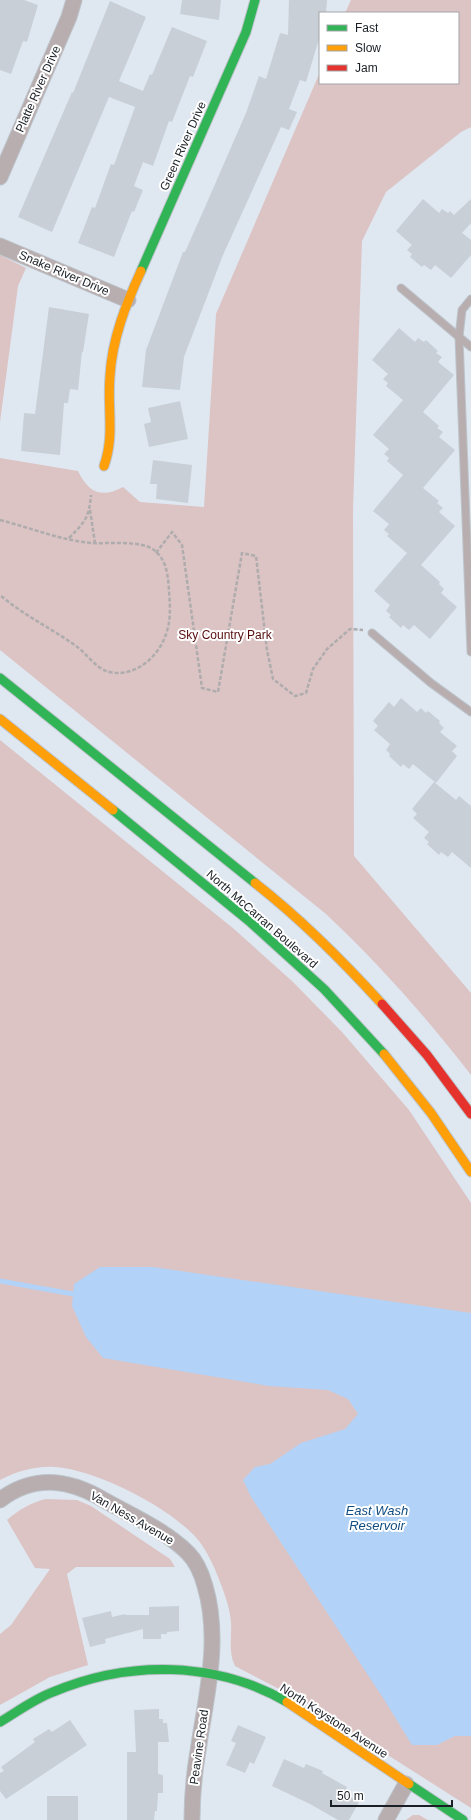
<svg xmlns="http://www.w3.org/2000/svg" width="471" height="1820" font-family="Helvetica,sans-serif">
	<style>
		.green { fill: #dcc3c4 }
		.water { fill: #b2d3f7 }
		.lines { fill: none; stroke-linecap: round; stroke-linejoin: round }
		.stream { stroke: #b2d3f7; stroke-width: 5 }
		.building { fill: #c8cfd6 }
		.lane-casing { stroke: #bdc4cb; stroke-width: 9 }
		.street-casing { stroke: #bdc4cb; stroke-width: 17 }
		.fast-casing { stroke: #bdc4cb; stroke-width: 11 }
		.slow-casing { stroke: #bdc4cb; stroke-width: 11 }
		.jam-casing { stroke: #bdc4cb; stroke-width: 11 }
		.path { stroke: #afacae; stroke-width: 2.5; stroke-dasharray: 4 2; stroke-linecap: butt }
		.lane { stroke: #b8aeaf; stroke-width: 7 }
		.street { stroke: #b8aeaf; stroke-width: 15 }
		.fast { stroke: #30b455; stroke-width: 9 }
		.slow { stroke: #ff9f0a; stroke-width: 9 }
		.jam { stroke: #e5322d; stroke-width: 9 }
		.labels { text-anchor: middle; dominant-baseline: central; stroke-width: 4; stroke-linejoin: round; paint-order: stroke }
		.street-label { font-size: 12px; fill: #191f25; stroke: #fff }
		.park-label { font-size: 12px; fill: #560c0d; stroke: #fff }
		.water-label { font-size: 13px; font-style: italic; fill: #114c80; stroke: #fff }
	</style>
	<rect width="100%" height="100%" fill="#dfe8f1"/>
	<g class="green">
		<path d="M351,0H471V127L461,132L386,192L362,241L353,509L354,856L471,993V1075C427,1018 379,964 326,914L0,650V458L78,471C88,492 101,499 123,487L140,502L204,507L216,314L320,72V83H458V13H345Z"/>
		<polygon points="0,255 26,268 18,286 0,422"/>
		<path d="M0,740L234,929L293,982L342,1032L409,1110L471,1203V1808L306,1703L235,1666C228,1652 232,1637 231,1622C230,1610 226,1598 222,1587C216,1571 209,1554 199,1541C172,1508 97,1470 55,1467C35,1466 18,1471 0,1480Z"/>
		<path d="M46,1499L77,1500L91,1506L170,1559L175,1567H76L67,1574L88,1665L50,1677L0,1705V1634L11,1625L50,1569L35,1568L7,1520C20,1509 30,1503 46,1499Z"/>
		<polygon points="413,1815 419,1815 428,1820 406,1820"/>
	</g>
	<polygon class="water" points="100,1267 153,1267 471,1313 471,1736 455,1736 437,1745 412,1745 385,1701 251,1497 243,1480 255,1467 270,1464 301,1443 345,1429 358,1414 348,1399 328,1390 269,1386 103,1358 86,1337 72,1306 74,1284"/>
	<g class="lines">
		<polyline class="stream" points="0,1281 73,1294"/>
	</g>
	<g class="building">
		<polygon points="0,0 24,0 38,5 27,42 23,41 11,74 0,70"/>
		<polygon points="182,0 221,0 219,20 180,14"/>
		<polygon points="289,0 327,0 326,13 320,13 320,36 306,82 300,80 289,109 297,112 289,130 281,127 223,255 184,357 180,390 142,387 146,350 183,252 185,252 205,207 246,113 259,76 266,79 280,33 288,35"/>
		<polygon points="110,1 146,17 119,81 143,91 150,74 152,75 172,27 207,41 193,77 190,76 172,122 169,121 153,166 143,162 134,186 143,190 134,212 132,211 114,257 78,243 92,207 95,208 111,164 114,165 135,107 109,97 52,232 18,217 72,92 73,93"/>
		<polygon points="423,199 439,213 442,209 448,213 450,211 454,215 471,199 471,223 462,233 471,240 471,255 451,278 435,265 431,270 424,265 422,267 410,257 412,254 407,250 412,245 396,231"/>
		<polygon points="49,307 89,314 83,352 82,352 78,390 70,389 68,403 64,403 60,455 21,451 24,413 35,414"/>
		<polygon points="399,328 415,342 418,338 424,342 426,340 438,351 436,353 442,357 438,362 454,375 423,412 439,426 437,428 443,432 439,437 455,450 423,488 439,501 437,503 443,508 439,512 455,526 421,565 440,582 439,584 444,589 441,593 457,607 430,639 414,625 409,630 403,625 401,628 389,617 391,615 386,611 390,605 374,591 407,553 387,536 389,534 384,530 389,524 373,511 403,475 387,461 389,458 384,454 389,449 373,435 403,400 386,386 388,383 383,379 388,374 372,360"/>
		<polygon points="180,401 188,439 149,447 144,424 151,422 148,408"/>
		<polygon points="153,460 192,465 188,503 156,499 157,484 150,484"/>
		<polygon points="401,698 417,712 421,708 426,713 428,711 440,721 439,723 444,728 440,732 457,746 452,751 457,756 436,783 413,764 409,769 403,764 401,767 389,756 390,754 386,750 390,744 374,730 378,726 373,721 389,702 394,707"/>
		<polygon points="434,782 456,800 459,796 471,806 471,868 452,852 448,857 441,852 439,855 427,844 429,842 424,838 429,832 413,818 417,814 412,809"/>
		<polygon points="179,1606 179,1631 167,1632 167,1634 161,1634 161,1639 143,1639 143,1629 105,1639 106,1643 90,1647 82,1618 111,1611 112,1617 125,1614 125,1615 149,1615 149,1607"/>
		<polygon points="159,1709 159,1719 163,1719 163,1723 167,1723 169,1742 158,1742 158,1774 163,1775 163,1793 158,1793 157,1811 155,1811 154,1820 127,1820 127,1752 136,1752 134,1710"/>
		<polygon points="70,1720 87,1745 6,1799 0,1791 0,1773 4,1771 1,1767 35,1742 33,1739 49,1729 52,1732"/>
		<polygon points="238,1725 266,1737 254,1764 250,1762 245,1773 226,1765 236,1743 231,1741"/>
		<polygon points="284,1759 304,1768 306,1764 323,1771 322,1773 347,1787 344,1793 359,1802 349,1820 338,1820 310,1804 272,1786"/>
		<rect x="47" y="1796" width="31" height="24"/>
	</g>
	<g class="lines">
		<defs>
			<g id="lane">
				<polyline points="401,288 471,347"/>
				<polyline points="471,299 462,310 459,337 471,652"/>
				<polyline points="372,633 431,683 471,712"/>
			</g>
			<g id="street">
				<polyline points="0,177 69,17 74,0"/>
				<polyline points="0,246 128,300"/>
				<path d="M0,1500C34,1474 69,1479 104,1500C132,1516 165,1530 188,1553C196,1561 202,1575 205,1586C221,1640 206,1696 198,1751C194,1774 192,1797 192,1820"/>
				<polyline points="386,1820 406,1784"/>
			</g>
			<g id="fast">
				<polyline points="141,271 246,32 255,0"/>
				<polyline points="0,678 255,883"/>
				<polyline points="113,810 249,921 324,989 384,1054"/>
				<path d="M0,1722C17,1712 34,1699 53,1692C129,1660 216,1661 287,1702"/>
				<polyline points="409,1784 463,1820"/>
			</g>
			<g id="slow">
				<path d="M104,466C115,435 107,408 110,376C112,339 126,304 141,271"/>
				<polyline points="0,719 113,810"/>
				<path d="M255,883C301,919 343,961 382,1004"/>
				<polyline points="384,1054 431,1113 471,1172"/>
				<polyline points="287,1702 409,1784"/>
			</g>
			<polyline id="jam" points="382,1004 427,1055 471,1114"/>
		</defs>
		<use href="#lane" class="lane-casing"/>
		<use href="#street" class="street-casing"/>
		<use href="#fast" class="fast-casing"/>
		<use href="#slow" class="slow-casing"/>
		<use href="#jam" class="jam-casing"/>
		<g class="path">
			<polyline points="90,510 95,543"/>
			<path d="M0,520C31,528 60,540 91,543C107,544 142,540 154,550C167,560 168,576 169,591C170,604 171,618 167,631C161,653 141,673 118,673C114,673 109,672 106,671C94,666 86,653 76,646C51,628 23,615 0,595"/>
			<path d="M69,538C85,522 89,518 91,495"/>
			<polyline points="156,553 172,532 182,545 202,688 218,692 242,553 256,556 267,650 273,679 295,696 306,693 313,669 327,649 350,629 363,630"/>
		</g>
		<use href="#lane" class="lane"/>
		<use href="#street" class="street"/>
		<use href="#fast" class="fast"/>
		<use href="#slow" class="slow"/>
		<use href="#jam" class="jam"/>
	</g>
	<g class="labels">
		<g class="street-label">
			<text transform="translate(38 89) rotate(-66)">Platte River Drive</text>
			<text transform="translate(183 146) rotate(-66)">Green River Drive</text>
			<text transform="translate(64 273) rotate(23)">Snake River Drive</text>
			<text transform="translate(262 919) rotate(41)">North McCarran Boulevard</text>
			<text transform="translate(132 1518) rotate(30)">Van Ness Avenue</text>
			<text transform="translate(334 1721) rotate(33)">North Keystone Avenue</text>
			<text transform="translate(199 1747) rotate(-82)">Peavine Road</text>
		</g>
		<g class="park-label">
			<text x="225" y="635">Sky Country Park</text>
		</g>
		<g class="water-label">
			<text x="377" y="1510">East Wash<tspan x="377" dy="15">Reservoir</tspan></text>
		</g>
	</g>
	<rect x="319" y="12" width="140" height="72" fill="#ffffff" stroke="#a3a5a8"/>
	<rect x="327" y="25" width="20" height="6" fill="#30b455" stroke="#a3a5a8"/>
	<text x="355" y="32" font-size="12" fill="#191f25">Fast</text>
	<rect x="327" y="45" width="20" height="6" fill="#ff9f0a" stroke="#a3a5a8"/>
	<text x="355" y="52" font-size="12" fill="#191f25">Slow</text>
	<rect x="327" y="65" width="20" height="6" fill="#e5322d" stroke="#a3a5a8"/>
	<text x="355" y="72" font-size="12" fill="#191f25">Jam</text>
	<path d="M331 1800v6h121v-6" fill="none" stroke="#191f25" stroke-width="2"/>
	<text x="337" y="1800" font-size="12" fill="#191f25" stroke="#ffffff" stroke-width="3" paint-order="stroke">50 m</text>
</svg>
